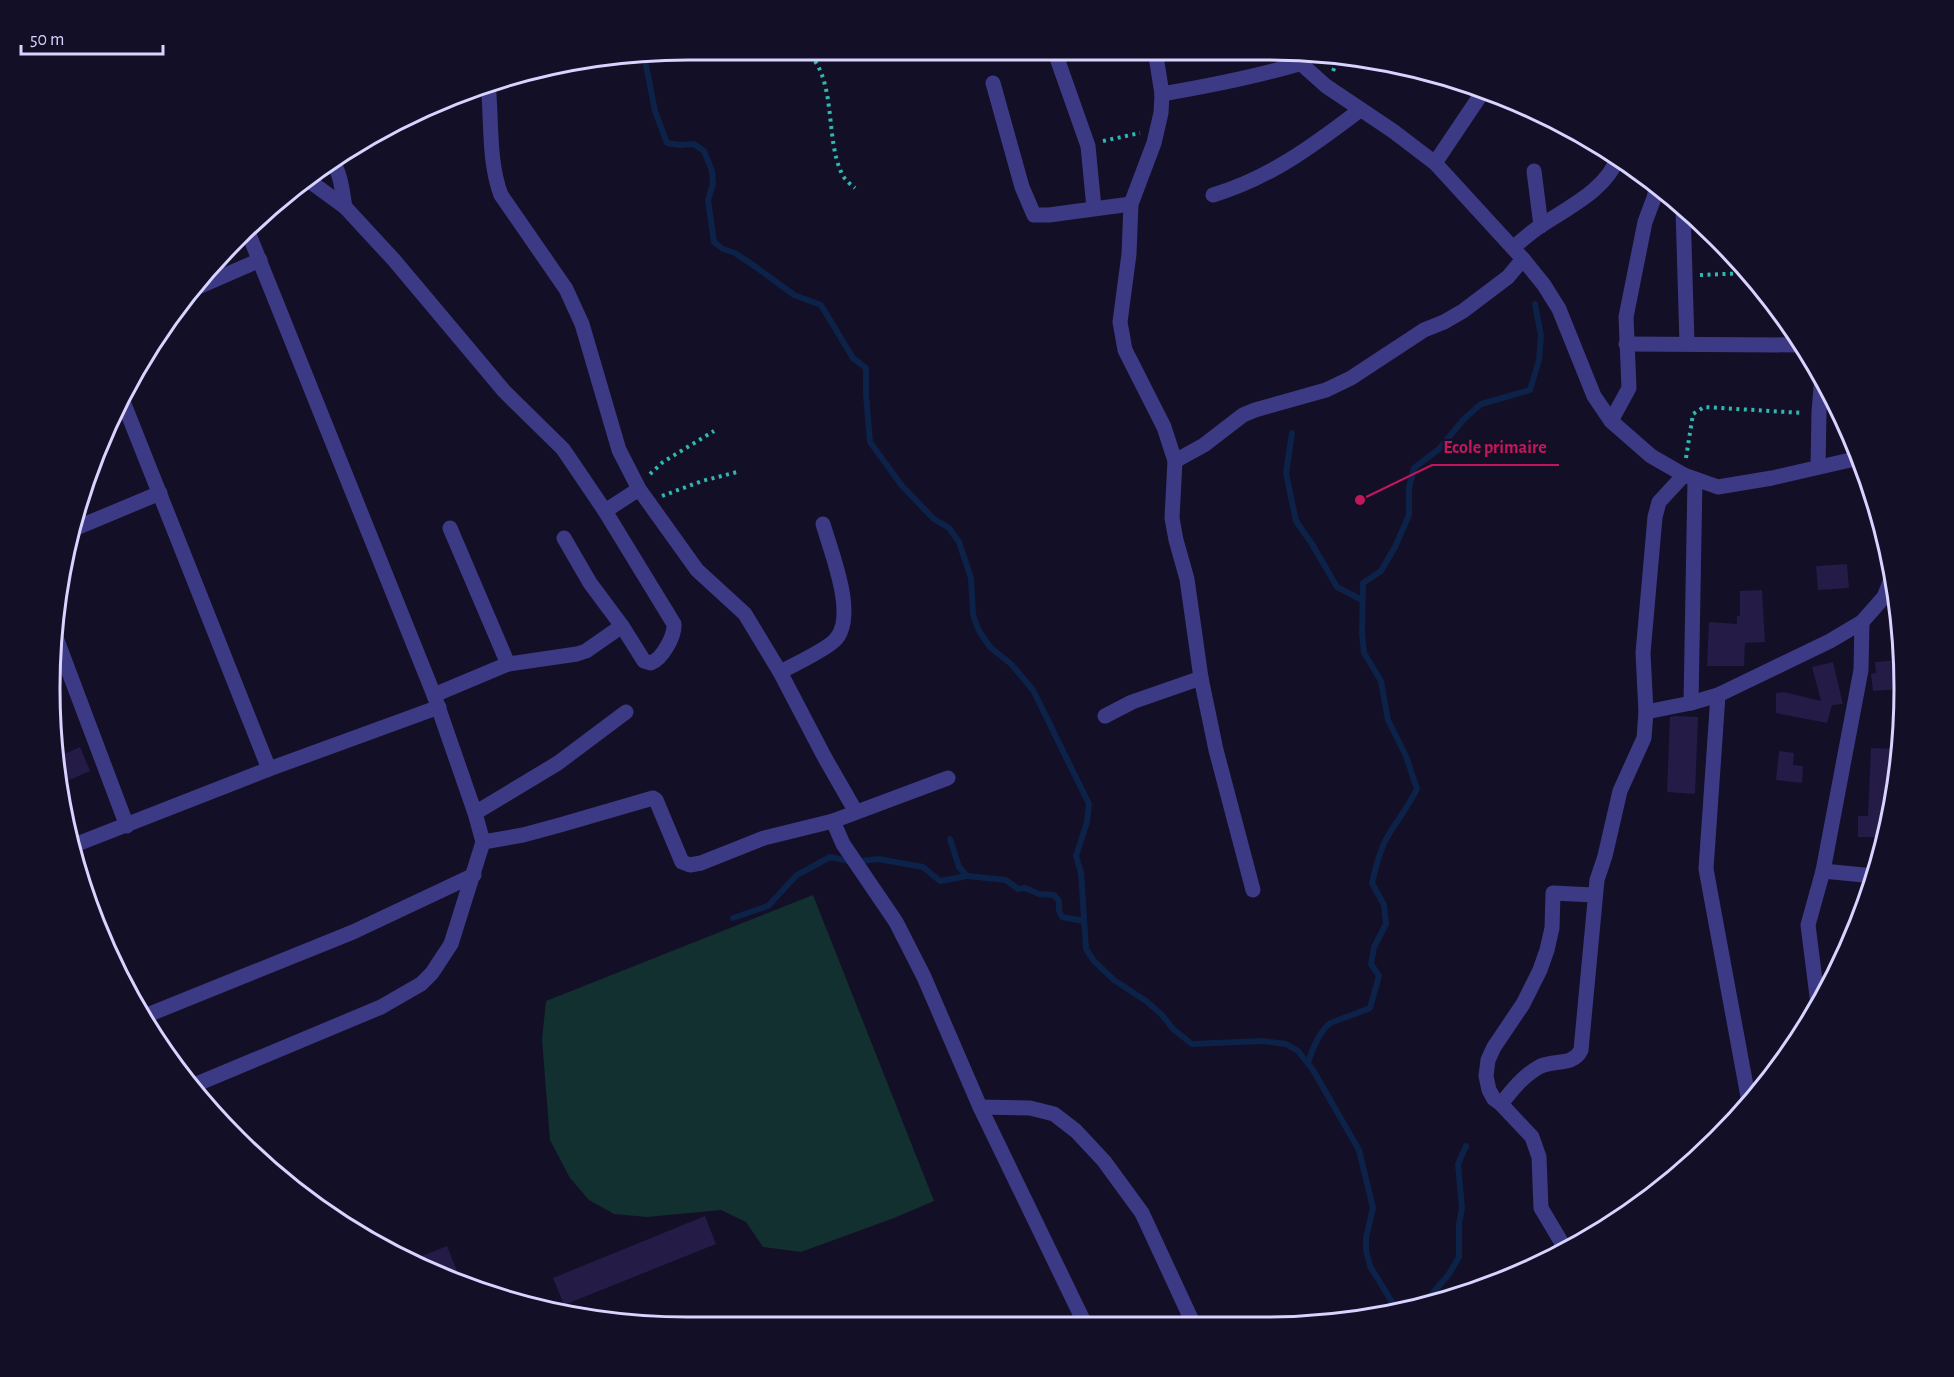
<svg xmlns="http://www.w3.org/2000/svg" width="1954" height="1377" font-family="'Alegreya Sans',sans-serif">
	<style>
		.green { fill: #12302f }
		.lines { fill: none; stroke-linecap: round; stroke-linejoin: round }
		.stream { stroke: #0c2248; stroke-width: 6 }
		.building { fill: #241b47 }
		.path { stroke: #2fb8b0; stroke-width: 4; stroke-dasharray: 3 4.5; stroke-linecap: butt }
		.street { stroke: #3d3a85; stroke-width: 15 }
		.rim { fill: none; stroke: #d9d4ff; stroke-width: 3 }
		.leader { fill: none; stroke: #c2185b; stroke-width: 2 }
		.callout-dot { fill: #c2185b; stroke: #130f26; stroke-width: 2 }
		.callout-label { font-size: 18px; text-anchor: middle; font-weight: bold; fill: #c2185b; stroke: #130f26; stroke-width: 4.5; stroke-linejoin: round; paint-order: stroke }
	</style>
	<rect width="100%" height="100%" fill="#130f26"/>
	<polygon class="green" points="813,895 934,1201 894,1218 801,1252 763,1247 746,1222 721,1210 647,1217 614,1214 589,1200 570,1178 550,1140 542,1039 546,1001"/>
	<g class="lines">
		<g class="stream">
			<polyline points="644,55 655,111 667,143 680,145 694,144 704,151 712,171 713,184 708,200 714,242 723,249 735,253 756,267 794,295 821,305 853,358 866,368 866,395 870,442 902,486 934,519 949,528 959,542 971,578 973,615 979,631 990,647 1011,664 1033,690 1089,804 1087,822 1076,856 1081,873 1086,949 1094,961 1114,980 1146,1001 1162,1015 1173,1029 1192,1044 1262,1041 1286,1044 1298,1051 1313,1070 1359,1150 1373,1208 1366,1238 1366,1250 1370,1266 1398,1312"/>
			<polyline points="1292,433 1286,473 1296,521 1312,544 1337,587 1362,600"/>
			<polyline points="950,839 959,867 967,876 1006,880 1018,889 1025,888 1039,894 1054,895 1059,901 1059,911 1062,917 1084,921"/>
			<polyline points="733,918 768,906 797,875 830,857 853,862 878,859 923,867 940,881 967,876"/>
			<path d="M1308,1063C1312,1050 1318,1034 1329,1024C1331,1022 1364,1011 1370,1008L1379,976L1371,964L1374,947L1386,924L1384,905L1372,883C1376,866 1380,849 1389,834C1399,818 1409,805 1417,789L1406,756L1388,720L1381,681L1364,653L1362,633L1363,583L1381,571L1395,547L1409,515V488L1414,468L1439,449L1464,419L1481,404L1530,390L1539,360L1541,336L1535,304"/>
			<polyline points="1413,1309 1417,1302 1424,1301 1432,1294 1449,1274 1459,1257 1459,1224 1462,1208 1458,1164 1466,1146"/>
		</g>
	</g>
	<g class="building">
		<polygon points="1847,564 1849,588 1818,590 1816,566"/>
		<polygon points="1762,590 1765,642 1745,643 1744,666 1707,666 1709,622 1737,624 1737,616 1740,616 1740,591"/>
		<polygon points="1899,660 1898,672 1901,672 1902,689 1873,691 1871,674 1876,673 1875,662"/>
		<polygon points="1833,662 1843,704 1832,705 1827,723 1776,713 1776,693 1784,692 1821,701 1812,667"/>
		<polygon points="1676,716 1698,717 1695,794 1667,792 1670,717"/>
		<polygon points="80,747 90,771 58,785 55,772 55,758"/>
		<polygon points="1871,748 1899,749 1898,762 1895,782 1892,782 1891,803 1886,836 1876,835 1876,837 1858,837 1858,816 1868,816"/>
		<polygon points="1779,751 1794,753 1793,765 1803,766 1802,783 1776,780"/>
		<polygon points="705,1216 716,1244 564,1305 553,1278"/>
		<polygon points="447,1246 462,1283 407,1262"/>
	</g>
	<g class="lines">
		<g class="path">
			<path d="M805,50C838,77 824,137 842,174C845,180 850,184 855,188"/>
			<polyline points="1333,71 1339,57"/>
			<polyline points="1103,141 1140,133"/>
			<polyline points="1700,275 1750,273"/>
			<polyline points="1686,458 1693,414 1704,407 1803,413"/>
			<polyline points="650,474 663,462 714,431"/>
			<polyline points="662,496 702,481 737,472"/>
		</g>
		<g class="street">
			<polyline points="1155,50 1162,94 1161,113 1154,143 1131,204 1129,254 1120,322 1125,350 1164,427 1175,461 1172,518 1176,540 1187,579 1201,678"/>
			<polyline points="1288,52 1326,86 1393,131 1435,163 1523,259 1544,285 1559,309 1594,396 1611,421 1651,456 1684,475 1718,487 1772,478 1859,458"/>
			<polyline points="1058,61 1088,146 1094,208"/>
			<path d="M488,83C492,120 488,161 501,195L566,289L582,324L619,450L639,489L697,570L745,614L780,672L825,758L856,812"/>
			<polyline points="993,83 1022,187 1034,215 1049,215 1131,204"/>
			<path d="M1162,94C1209,86 1256,77 1302,63"/>
			<path d="M331,159C341,173 342,190 345,207"/>
			<polyline points="1435,163 1484,90"/>
			<polyline points="1534,171 1541,226"/>
			<polyline points="308,180 345,207 394,260 504,391 563,449 605,511 639,489"/>
			<path d="M1213,195C1270,178 1314,145 1360,110"/>
			<polyline points="1683,208 1687,344"/>
			<path d="M1513,248C1522,240 1532,231 1542,225C1569,207 1607,189 1618,157"/>
			<polyline points="191,290 260,260"/>
			<polyline points="1626,344 1801,345"/>
			<polyline points="122,399 269,769"/>
			<polyline points="1611,421 1629,388 1626,317 1645,222 1654,198 1657,184"/>
			<polyline points="1175,461 1204,445 1243,415 1255,410 1326,390 1351,378 1424,330 1444,322 1463,311 1508,277 1523,259"/>
			<polyline points="1818,467 1819,412 1822,375"/>
			<polyline points="76,528 160,493"/>
			<polyline points="450,528 508,664"/>
			<path d="M564,538L590,583L622,626L644,661L651,663C662,659 675,636 674,624L605,511"/>
			<polyline points="55,635 127,826"/>
			<path d="M780,672C792,666 829,648 836,639C857,615 831,552 823,524"/>
			<polyline points="434,695 508,664 577,654 586,651 622,626"/>
			<polyline points="1718,695 1706,869 1749,1102"/>
			<polyline points="1691,703 1695,479"/>
			<polyline points="1646,712 1643,653 1655,517 1659,502 1684,475"/>
			<polyline points="1105,716 1132,702 1201,678 1216,750 1253,890"/>
			<polyline points="475,813 558,763 626,712"/>
			<polyline points="833,821 843,844 896,922 924,977 980,1107 1085,1324"/>
			<polyline points="483,842 523,835 560,825 653,798 656,800 682,862 690,865 701,863 764,838 833,821 948,778"/>
			<polyline points="72,846 269,769 439,707"/>
			<polyline points="1823,871 1874,876"/>
			<polyline points="1818,1004 1808,925 1823,871 1861,670 1862,622"/>
			<polyline points="145,1016 353,932 474,875"/>
			<polyline points="192,1086 381,1007 421,984 432,973 451,944 483,842 475,813 434,695 248,232"/>
			<path d="M1501,1104C1512,1090 1523,1076 1539,1067C1553,1059 1573,1067 1581,1050L1597,880L1605,856L1620,791L1644,738L1646,712L1691,703L1718,695L1830,641L1862,622L1884,597L1892,577"/>
			<polyline points="980,1107 1030,1108 1054,1114 1076,1131 1104,1161 1142,1213 1193,1323"/>
			<polyline points="1566,1250 1541,1208 1539,1157 1532,1137 1501,1104 1494,1099 1489,1090 1486,1076 1488,1060 1494,1047 1523,1004 1540,970 1547,950 1552,928 1553,893 1594,895"/>
		</g>
	</g>
	<path d="M0 0H1954V1377H0ZM688 60H1266A628 628 0 0 1 1894 688V689A628 628 0 0 1 1266 1317H688A628 628 0 0 1 60 689V688A628 628 0 0 1 688 60Z" fill="#130f26" fill-rule="evenodd"/>
	<path class="rim" d="M688 60H1266A628 628 0 0 1 1894 688V689A628 628 0 0 1 1266 1317H688A628 628 0 0 1 60 689V688A628 628 0 0 1 688 60Z"/>
	<path class="leader" d="M1360 500L1432 465H1559"/>
	<circle class="callout-dot" cx="1360" cy="500" r="6"/>
	<g class="callout-label">
		<text x="1495" y="453">Ecole primaire</text>
	</g>
	<path d="M21 45v9h142v-9" fill="none" stroke="#d9d4ff" stroke-width="3"/>
	<text x="30" y="45" font-size="18" fill="#d9d4ff" stroke="#130f26" stroke-width="4.5" paint-order="stroke">50 m</text>
</svg>
